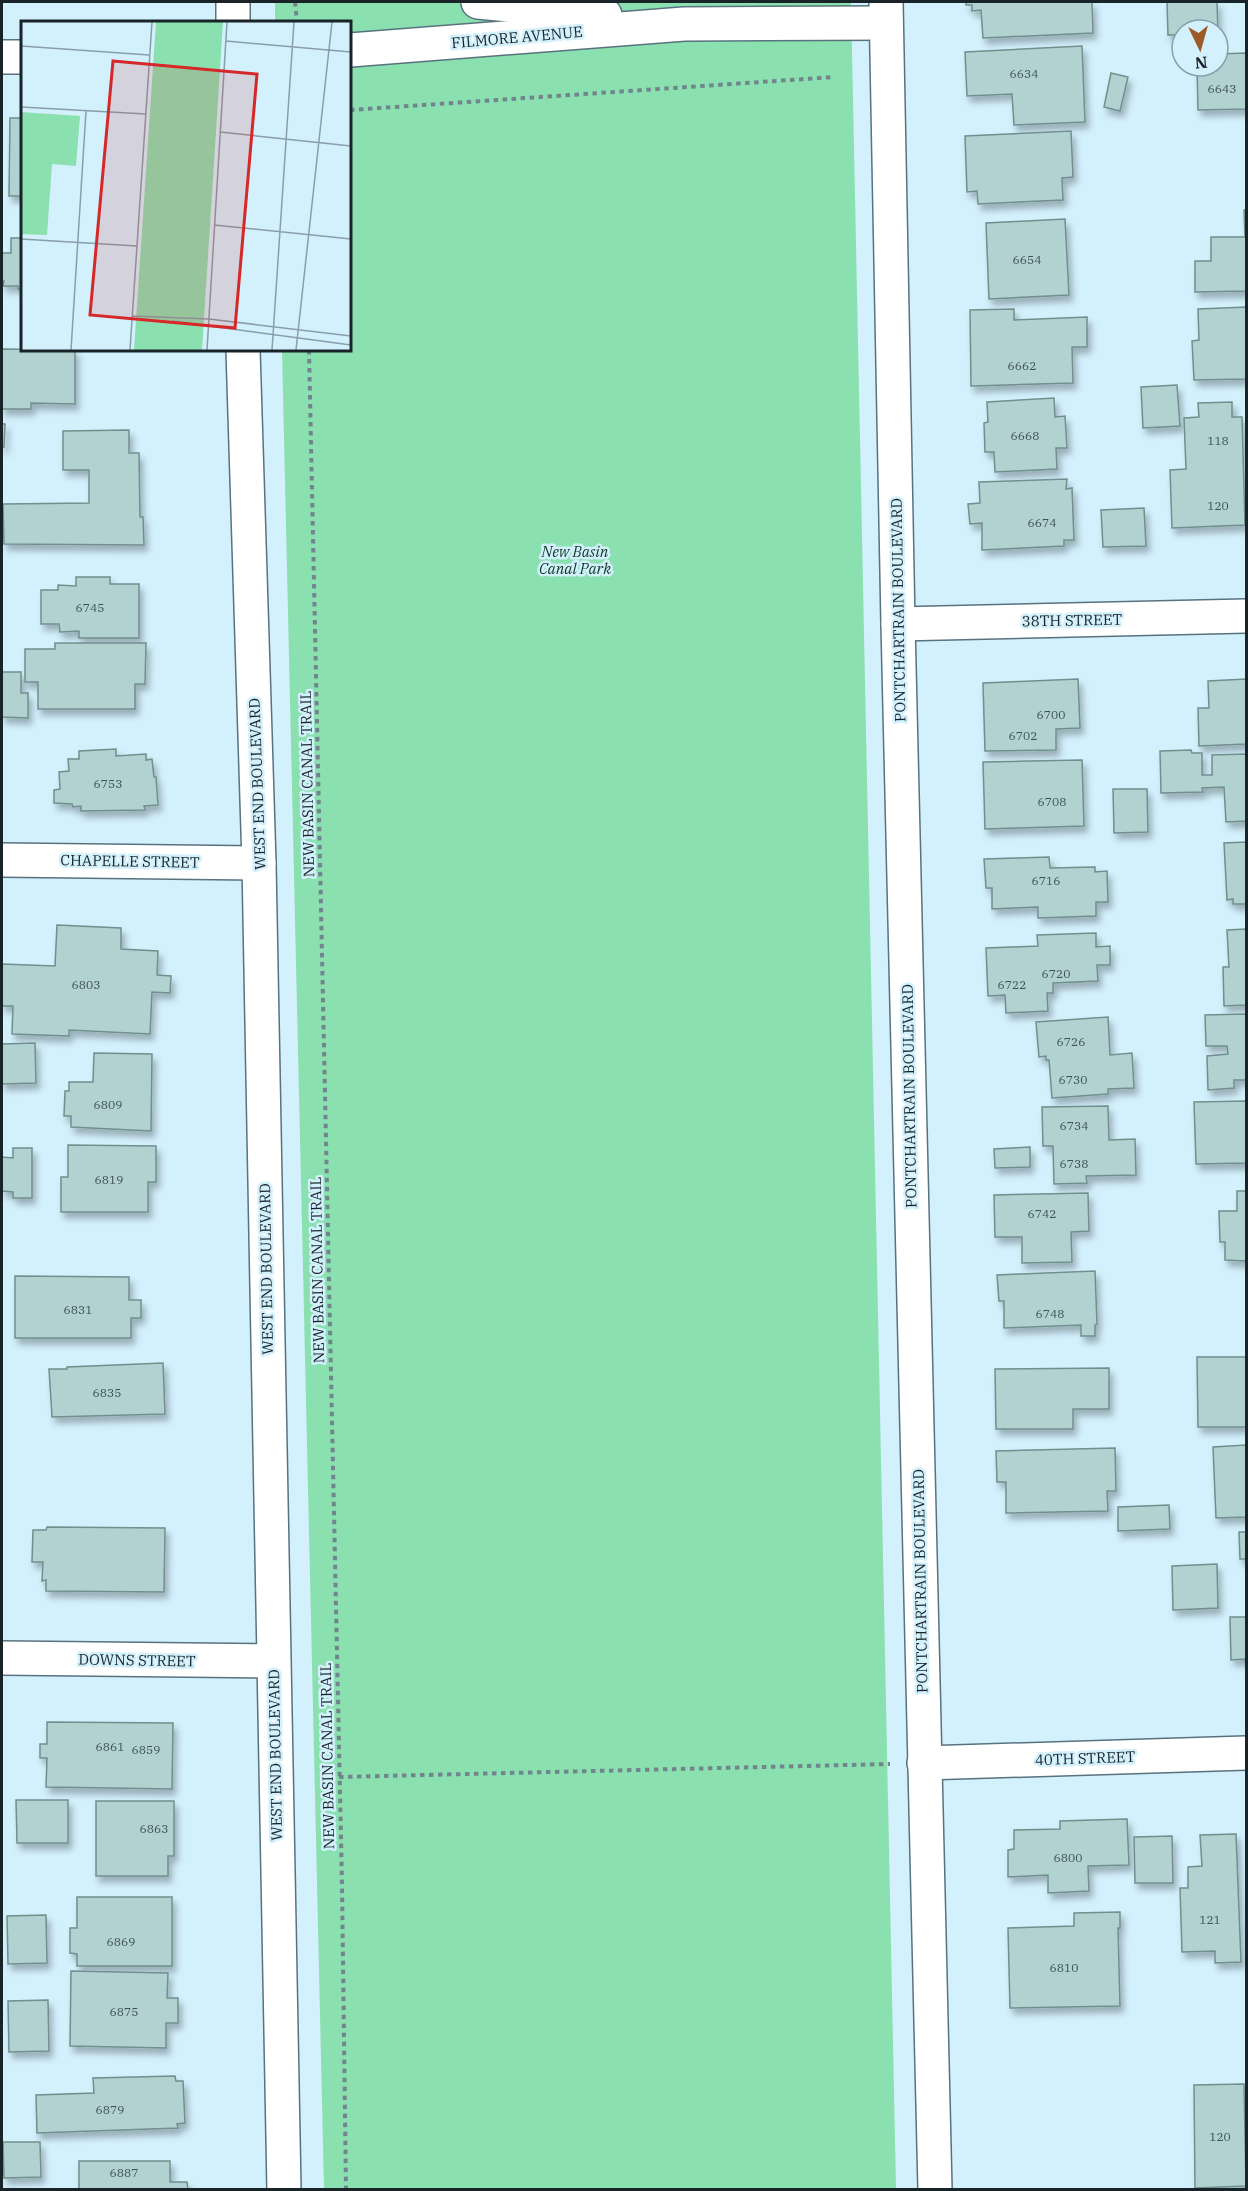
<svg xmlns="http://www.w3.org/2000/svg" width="1248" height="2191" font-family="'IBM Plex Serif',serif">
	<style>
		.green { fill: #8be0af }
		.building { fill: #b1d2d0; stroke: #708f8d; stroke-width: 1.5; filter: url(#shadow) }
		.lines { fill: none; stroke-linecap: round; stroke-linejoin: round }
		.minor-casing { stroke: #58727e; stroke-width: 36 }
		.tertiary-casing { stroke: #58727e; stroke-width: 36 }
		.secondary-casing { stroke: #58727e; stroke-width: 36 }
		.path { stroke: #72858e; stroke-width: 4; stroke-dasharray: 4.5 4.5; stroke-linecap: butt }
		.minor { stroke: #fff; stroke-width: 33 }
		.tertiary { stroke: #fff; stroke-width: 33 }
		.secondary { stroke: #fff; stroke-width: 33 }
		.labels { text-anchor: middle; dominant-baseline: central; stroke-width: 5; stroke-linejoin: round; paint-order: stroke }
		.number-label { font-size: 12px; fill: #3f5052 }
		.street-label { font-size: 15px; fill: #192428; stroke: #d3f0fd }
		.park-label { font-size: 15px; font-style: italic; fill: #113623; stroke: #d3f0fd }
		.inset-road { fill: none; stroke: #899ea8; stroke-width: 1.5 }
		.view { fill: #d62828; fill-opacity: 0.15; stroke: #d62828; stroke-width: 3 }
		.inset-edge { fill: none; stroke: #192428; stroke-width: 3 }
	</style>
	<defs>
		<filter id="shadow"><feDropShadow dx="3.5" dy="6" stdDeviation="3" flood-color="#0004"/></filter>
	</defs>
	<rect width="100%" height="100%" fill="#d3f0fd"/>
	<polygon class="green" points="275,2 851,2 896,2189 324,2189 282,350 350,350 350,22 275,22"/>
	<g class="building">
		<polygon points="966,2 1092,2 1093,33 983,38 981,10 972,11 972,5 966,5"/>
		<polygon points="1167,2 1217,2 1218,34 1218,30 1182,30 1182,35 1168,35"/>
		<polygon points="1082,46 1085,122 1014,125 1012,94 967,96 965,52"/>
		<polygon points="1246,53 1246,109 1198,110 1197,66 1218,66 1218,54"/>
		<polygon points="1111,73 1128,77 1120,111 1104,107"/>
		<polygon points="10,118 22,118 22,196 9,196"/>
		<polygon points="1071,131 1073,177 1062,178 1063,200 978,204 977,191 967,192 965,136"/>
		<polygon points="1244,210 1246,210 1246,291 1195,292 1195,261 1211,261 1211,237 1245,237"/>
		<polygon points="1065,219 1069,295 989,299 986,223"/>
		<polygon points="11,238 22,238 22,289 18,289 18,286 3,286 4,281 2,281 2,253 11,253"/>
		<polygon points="1246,307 1246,379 1194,380 1192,341 1199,340 1198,309"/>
		<polygon points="1014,309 1014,320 1087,317 1087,347 1072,347 1073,383 971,386 970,310"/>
		<polygon points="2,349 75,350 75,404 31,403 31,409 2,409"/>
		<polygon points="1177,385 1180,426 1143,428 1141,387"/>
		<polygon points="1054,398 1055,417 1065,416 1067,448 1056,448 1057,469 995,472 994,452 985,452 984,423 988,422 987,402"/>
		<polygon points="1232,402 1232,417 1242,417 1245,525 1172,528 1170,470 1186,469 1184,418 1199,417 1198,403"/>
		<polygon points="2,424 5,424 4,447 2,447"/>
		<polygon points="129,430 129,453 139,453 140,517 143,517 144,545 4,544 3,504 89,503 89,470 63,470 63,431"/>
		<polygon points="1067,479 1066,489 1072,488 1074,540 1064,540 1064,546 982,550 982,523 970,524 968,504 980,503 979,482"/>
		<polygon points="1144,508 1146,546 1103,547 1101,510"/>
		<polygon points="76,577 110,577 110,584 139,584 139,638 79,638 79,631 60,632 59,624 41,624 41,590 58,590 58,585 76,586"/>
		<polygon points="55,643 146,643 145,684 135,684 135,709 38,709 38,682 25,682 25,649 55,649"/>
		<polygon points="2,672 21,672 21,693 28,693 28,718 2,717"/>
		<polygon points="1078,679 1080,728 1056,729 1056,750 985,751 983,683"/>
		<polygon points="1246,679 1246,744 1199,746 1198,708 1209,708 1208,681"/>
		<polygon points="116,749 116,756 146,754 146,760 152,759 154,777 156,777 158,805 144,806 145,810 81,811 81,806 73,807 72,804 54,803 54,790 60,789 59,772 69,771 68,759 79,759 79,751"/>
		<polygon points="1191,750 1192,753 1202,753 1202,775 1212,775 1212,755 1246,754 1246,821 1226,822 1224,787 1202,788 1203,792 1161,793 1160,751"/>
		<polygon points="1082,760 1084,826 985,829 983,762"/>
		<polygon points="1113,789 1147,789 1148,832 1114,833"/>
		<polygon points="1246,842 1246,904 1233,904 1233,899 1227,900 1224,843"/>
		<polygon points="1049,857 1050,868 1095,867 1095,872 1107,871 1108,902 1096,902 1096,916 1038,918 1038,907 992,909 992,888 986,888 984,859"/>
		<polygon points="57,925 121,928 121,949 158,951 157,975 171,976 170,993 152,992 150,1034 69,1030 69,1036 12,1034 13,1006 2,1006 2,964 55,966"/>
		<polygon points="1246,929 1246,1005 1224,1006 1223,967 1229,967 1227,930"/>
		<polygon points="1096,933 1096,947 1110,946 1110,965 1097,965 1098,981 1053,983 1053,993 1047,993 1048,1011 1006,1013 1005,995 988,996 986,948 1038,946 1037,935"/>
		<polygon points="1246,1014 1246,1080 1234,1080 1234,1088 1208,1090 1207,1056 1228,1054 1227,1046 1206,1046 1205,1015"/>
		<polygon points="1108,1017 1110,1055 1132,1053 1134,1088 1108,1089 1108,1094 1052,1098 1049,1060 1046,1060 1046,1056 1039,1057 1036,1022"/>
		<polygon points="35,1043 36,1083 2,1084 2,1044"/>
		<polygon points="94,1053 152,1054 151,1131 71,1127 71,1116 64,1116 65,1091 69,1091 69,1082 93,1082"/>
		<polygon points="1246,1101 1246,1163 1196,1164 1194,1102"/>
		<polygon points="1108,1106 1109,1140 1135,1139 1136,1175 1086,1176 1087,1183 1054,1184 1053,1146 1043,1146 1042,1107"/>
		<polygon points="68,1145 156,1146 156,1182 148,1182 148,1212 61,1212 61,1177 68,1177"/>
		<polygon points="1030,1147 1030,1167 995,1168 994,1149"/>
		<polygon points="13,1148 32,1148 32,1198 13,1198 13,1192 2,1191 2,1157 13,1158"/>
		<polygon points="1237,1191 1246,1191 1246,1261 1225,1260 1225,1242 1220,1242 1219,1211 1237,1211"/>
		<polygon points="1088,1193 1089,1231 1071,1232 1072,1262 1022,1263 1022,1237 995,1237 994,1195"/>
		<polygon points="1095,1271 1097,1324 1095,1325 1095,1336 1081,1336 1081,1325 1004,1328 1004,1301 999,1301 997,1275"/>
		<polygon points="15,1276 129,1277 129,1300 141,1300 141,1318 131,1318 131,1338 15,1338"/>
		<polygon points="1197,1357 1246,1357 1246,1427 1198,1427"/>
		<polygon points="163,1363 165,1414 52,1417 49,1369 67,1369 67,1367"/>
		<polygon points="1109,1368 1109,1409 1073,1409 1073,1429 996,1429 995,1369"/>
		<polygon points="1246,1445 1246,1517 1216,1518 1213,1447"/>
		<polygon points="1115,1448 1116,1491 1107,1491 1108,1511 1006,1513 1006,1482 997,1482 996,1451"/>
		<polygon points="1169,1505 1170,1529 1118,1531 1118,1507"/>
		<polygon points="47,1527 165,1528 164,1592 46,1591 46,1580 42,1581 43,1562 32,1562 33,1530 46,1530"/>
		<polygon points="1239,1532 1246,1532 1246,1559 1240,1559"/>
		<polygon points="1217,1564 1218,1608 1173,1610 1172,1566"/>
		<polygon points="1230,1617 1246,1617 1246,1671 1245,1659 1231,1660"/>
		<polygon points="47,1722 173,1723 172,1789 46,1787 47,1758 40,1758 40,1744 47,1744"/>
		<polygon points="16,1800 68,1800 68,1843 17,1843"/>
		<polygon points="96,1801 174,1801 174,1856 168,1856 168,1876 96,1876"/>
		<polygon points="1127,1819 1129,1865 1088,1866 1089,1891 1048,1893 1048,1875 1008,1877 1008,1850 1014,1849 1014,1830 1060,1829 1060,1821"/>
		<polygon points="1236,1834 1241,1962 1215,1963 1215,1951 1182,1952 1180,1888 1188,1888 1188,1867 1202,1866 1200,1835"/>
		<polygon points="1172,1836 1173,1883 1135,1883 1134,1837"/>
		<polygon points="77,1897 172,1897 172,1966 77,1966 77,1954 70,1953 70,1928 77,1928"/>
		<polygon points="1120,1912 1120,1928 1118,1928 1120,2006 1010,2008 1008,1928 1074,1926 1074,1913"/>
		<polygon points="46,1915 47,1963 8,1964 7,1916"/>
		<polygon points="71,1971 168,1973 167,1998 178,1998 178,2023 166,2023 166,2048 70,2046"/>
		<polygon points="48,2000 49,2051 9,2052 8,2001"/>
		<polygon points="175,2076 176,2081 183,2081 185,2123 177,2124 178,2128 37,2133 36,2095 94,2093 93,2078"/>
		<polygon points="1244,2084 1246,2186 1195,2188 1194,2085"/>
		<polygon points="3,2142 40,2142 41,2177 4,2178"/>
		<polygon points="79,2161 170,2161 170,2182 187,2182 188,2190 79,2190"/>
	</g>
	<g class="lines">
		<defs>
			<g id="minor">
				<polyline points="898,624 1246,616"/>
				<polyline points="2,860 259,863"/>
				<polyline points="2,1658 273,1661"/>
				<polyline points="924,1763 1246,1753"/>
			</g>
			<g id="tertiary">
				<polyline points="478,2 605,15"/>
				<polyline points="350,50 684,24 886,23"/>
				<polyline points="2,57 22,57"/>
			</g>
			<g id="secondary">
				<polyline points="233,2 233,22"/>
				<polyline points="886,2 898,624 935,2190"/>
				<polyline points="243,350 259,863 284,2190"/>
			</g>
		</defs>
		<use href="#minor" class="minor-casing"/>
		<use href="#tertiary" class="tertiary-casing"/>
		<use href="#secondary" class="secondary-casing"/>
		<g class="path">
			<polyline points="295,2 297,22"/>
			<polyline points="350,110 834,77"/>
			<polyline points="309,350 342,1885 346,2190"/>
			<polyline points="339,1777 890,1764"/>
		</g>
		<use href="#minor" class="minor"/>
		<use href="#tertiary" class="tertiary"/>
		<use href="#secondary" class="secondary"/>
	</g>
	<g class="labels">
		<g class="number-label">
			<text x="1024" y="73">6634</text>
			<text x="1222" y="88">6643</text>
			<text x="1027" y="259">6654</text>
			<text x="1022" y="365">6662</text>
			<text x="1025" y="435">6668</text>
			<text x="1218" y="440">118</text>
			<text x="1218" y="505">120</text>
			<text x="1042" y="522">6674</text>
			<text x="90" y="607">6745</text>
			<text x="1051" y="714">6700</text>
			<text x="1023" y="735">6702</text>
			<text x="108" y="783">6753</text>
			<text x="1052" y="801">6708</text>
			<text x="1046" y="880">6716</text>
			<text x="1056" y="973">6720</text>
			<text x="86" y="984">6803</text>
			<text x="1012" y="984">6722</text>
			<text x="1071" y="1041">6726</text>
			<text x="1073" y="1079">6730</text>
			<text x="108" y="1104">6809</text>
			<text x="1074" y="1125">6734</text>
			<text x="1074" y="1163">6738</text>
			<text x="109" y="1179">6819</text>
			<text x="1042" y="1213">6742</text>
			<text x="78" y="1309">6831</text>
			<text x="1050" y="1313">6748</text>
			<text x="107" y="1392">6835</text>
			<text x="110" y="1746">6861</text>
			<text x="146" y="1749">6859</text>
			<text x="154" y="1828">6863</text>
			<text x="1068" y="1857">6800</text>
			<text x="1210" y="1919">121</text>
			<text x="121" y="1941">6869</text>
			<text x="1064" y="1967">6810</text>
			<text x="124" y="2011">6875</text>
			<text x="110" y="2109">6879</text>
			<text x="1220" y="2136">120</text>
			<text x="124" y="2172">6887</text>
		</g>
		<g class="street-label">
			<text transform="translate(517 37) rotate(-5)">FILMORE AVENUE</text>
			<text transform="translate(898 610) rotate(-91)">PONTCHARTRAIN BOULEVARD</text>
			<text transform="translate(1072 620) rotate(-1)">38TH STREET</text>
			<text transform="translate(257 784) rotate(-92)">WEST END BOULEVARD</text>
			<text transform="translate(307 784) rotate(-91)">NEW BASIN CANAL TRAIL</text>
			<text transform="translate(130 861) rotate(1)">CHAPELLE STREET</text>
			<text transform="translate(909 1096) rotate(-91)">PONTCHARTRAIN BOULEVARD</text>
			<text transform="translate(266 1269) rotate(-91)">WEST END BOULEVARD</text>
			<text transform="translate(317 1270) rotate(-91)">NEW BASIN CANAL TRAIL</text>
			<text transform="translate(920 1581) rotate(-91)">PONTCHARTRAIN BOULEVARD</text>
			<text transform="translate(137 1660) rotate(1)">DOWNS STREET</text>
			<text transform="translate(275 1755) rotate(-91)">WEST END BOULEVARD</text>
			<text transform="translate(327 1756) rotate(-91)">NEW BASIN CANAL TRAIL</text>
			<text transform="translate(1085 1758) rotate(-2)">40TH STREET</text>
		</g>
		<g class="park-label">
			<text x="575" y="551">New Basin<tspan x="575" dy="17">Canal Park</tspan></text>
		</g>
	</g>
	<g transform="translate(21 21)">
		<rect width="330" height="330" fill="#d3f0fd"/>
		<path d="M135,1H202L181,329H113ZM0,91L59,95L55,145L31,143L26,214L0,213Z" fill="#8be0af"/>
		<path class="inset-road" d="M205,20L330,31M0,25L128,34M0,86L125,93M199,111L330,125M193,204L330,218M0,218L116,225M112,295L188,298L330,315M151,300L330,324M50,329L65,90M109,329L131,1M186,329L206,1M251,329L273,1M275,329L311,1"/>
		<path class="view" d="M92,40L236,53L214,307L69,294Z"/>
		<rect width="330" height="330" class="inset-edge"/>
	</g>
	<rect width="1248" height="2191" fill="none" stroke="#192428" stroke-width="6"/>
	<g transform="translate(1200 48) rotate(175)"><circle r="28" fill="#d3f0fd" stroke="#899ea8" stroke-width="1.5"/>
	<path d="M0-4.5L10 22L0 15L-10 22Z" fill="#9b5a26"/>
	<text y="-9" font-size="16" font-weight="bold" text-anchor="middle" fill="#192428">N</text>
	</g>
</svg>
